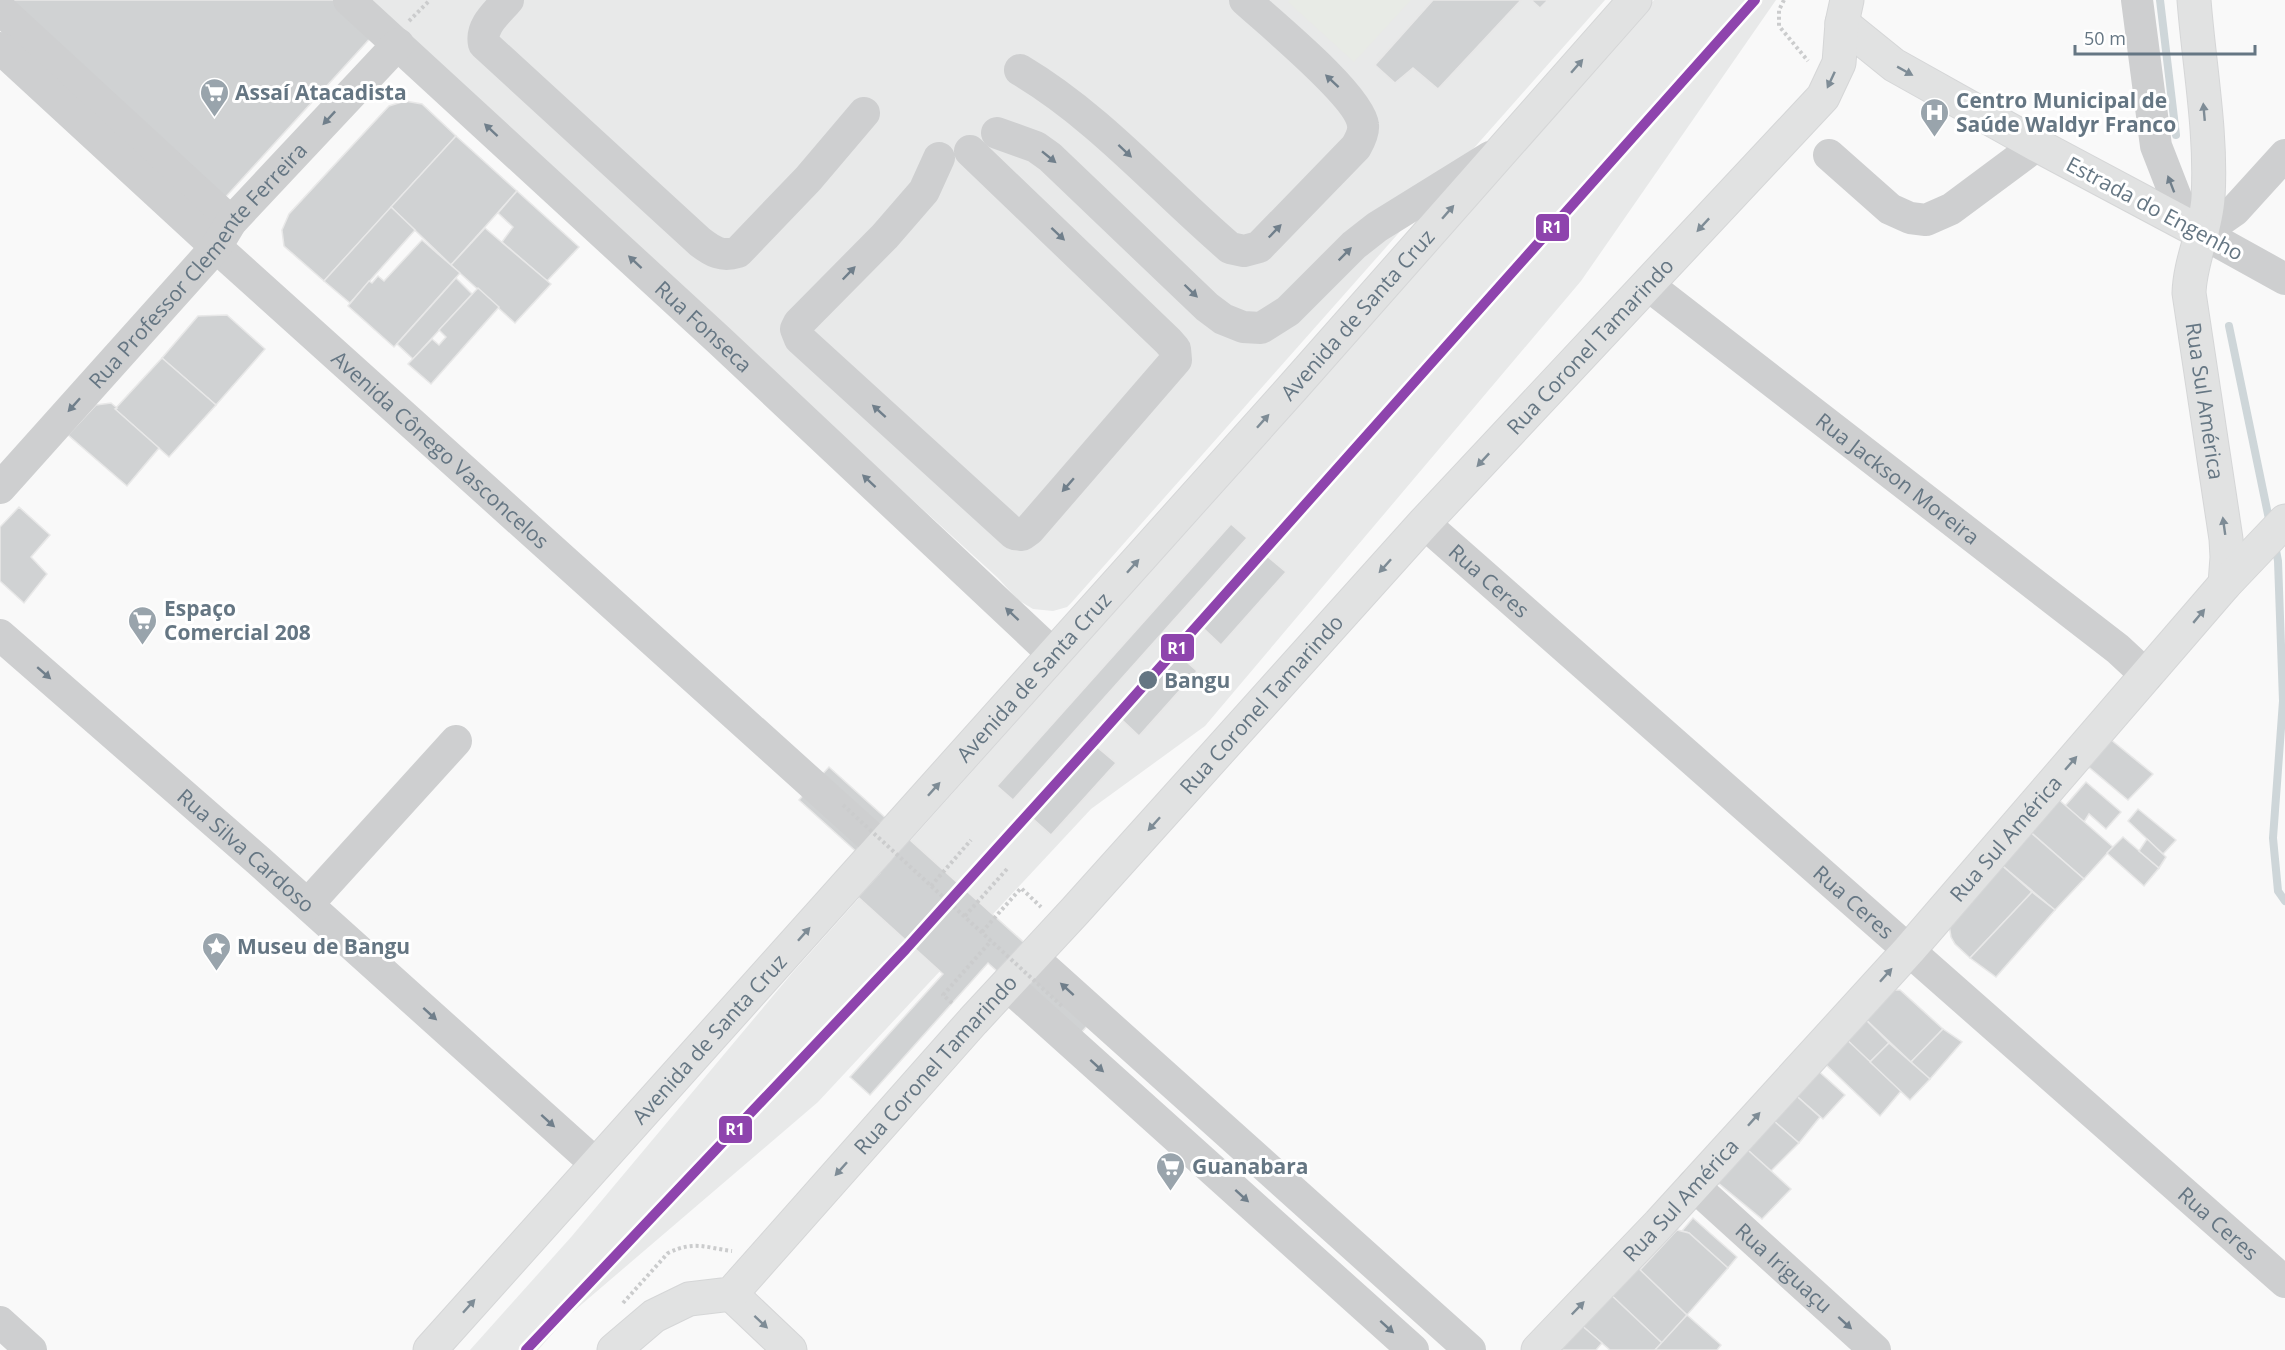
<svg xmlns="http://www.w3.org/2000/svg" width="2285" height="1350" font-family="'Open Sans',sans-serif">
	<style>
		.built { fill: #e8e9e9 }
		.green { fill: #e8ebe6 }
		.lines { fill: none; stroke-linecap: round; stroke-linejoin: round }
		.stream { stroke: #ced6d9; stroke-width: 8 }
		.building { fill: #d0d2d3; stroke: #e8e8e8; stroke-width: 1.5 }
		.major-casing { stroke: #d5d6d7; stroke-width: 35 }
		.path { stroke: #cbcccd; stroke-width: 4; stroke-dasharray: 3 3; stroke-linecap: butt }
		.minor { stroke: #cecfd0; stroke-width: 32 }
		.major { stroke: #e1e2e2; stroke-width: 33 }
		.path-bridge { stroke: #cbcccd; stroke-width: 4; stroke-dasharray: 3 3; stroke-linecap: butt }
		.rail-1-casing { stroke: #fff; stroke-width: 15 }
		.rail-1 { stroke: #8e44ad; stroke-width: 10 }
		.oneway { fill: #7e8c96 }
		.oneway2 { fill: #707f8b }
		.stop-dot { fill: #657683; stroke: #fff; stroke-width: 2 }
		.labels { text-anchor: middle; dominant-baseline: central; stroke-width: 6; stroke-linejoin: round; paint-order: stroke }
		.poi-label { font-size: 21px; font-weight: bold; fill: #657683; stroke: #fff; text-anchor: start }
		.street-label { font-size: 21px; fill: #657683; stroke: #fff }
		.stop-label { font-size: 21px; font-weight: bold; fill: #657683; stroke: #fff; text-anchor: start }
		.line-badge { stroke: #fff; stroke-width: 2 }
		.badge-label { font-size: 16px; text-anchor: middle; font-weight: bold; fill: #fff }
	</style>
	<rect width="100%" height="100%" fill="#f9f9f9"/>
	<g class="built">
		<polygon points="365,0 1605,0 1072,602 1067,607 1053,611 1033,609 1018,600 998,578"/>
		<polygon points="1654,0 1776,0 1581,281 1205,726 1091,809 818,1102 568,1316 538,1350 470,1350 572,1236 793,972 1142,581"/>
	</g>
	<polygon class="green" points="1290,0 1411,0 1354,62 1288,2"/>
	<g class="lines">
		<g class="stream">
			<polyline points="2160,0 2176,135"/>
			<polyline points="2229,326 2270,524"/>
			<polyline points="2275,545 2278,561 2283,701 2273,838 2278,891 2285,901"/>
		</g>
	</g>
	<g class="building">
		<polygon points="2,0 336,0 374,34 221,202"/>
		<polygon points="1433,0 1521,0 1438,89 1413,68 1395,83 1375,65"/>
		<polygon points="1531,0 1548,0 1540,8"/>
		<polygon points="405,101 422,104 456,136 324,281 284,246 282,230 289,214 389,106"/>
		<polygon points="456,136 517,191 451,265 391,207"/>
		<polygon points="517,191 579,247 547,281 502,242 513,227 498,213"/>
		<polygon points="391,207 415,230 350,303 324,281"/>
		<polygon points="485,228 551,284 515,323 451,265"/>
		<polygon points="422,240 460,273 394,347 348,306 369,281 372,283 378,276 384,281"/>
		<polygon points="456,278 472,294 413,359 397,344"/>
		<polygon points="478,288 499,307 431,384 408,364 432,339 439,345 446,337 439,330"/>
		<polygon points="227,315 265,349 216,405 162,358 198,316"/>
		<polygon points="162,358 216,405 169,457 115,409"/>
		<polygon points="111,403 117,408 115,409 159,448 127,486 68,435 96,405"/>
		<polygon points="19,507 50,535 31,557 47,574 24,603 0,581 0,527"/>
		<polygon points="1231,524 1247,538 1013,800 997,786"/>
		<polygon points="1267,556 1286,572 1221,645 1203,628"/>
		<polygon points="1179,655 1197,671 1139,736 1121,719"/>
		<polygon points="2110,739 2153,774 2128,800 2085,764"/>
		<polygon points="1097,747 1116,763 1051,835 1032,818"/>
		<polygon points="829,767 1100,1011 1074,1041 988,963 870,1095 850,1077 943,974 858,897 880,873 799,800"/>
		<polygon points="2086,782 2121,812 2106,829 2089,814 2084,822 2065,806"/>
		<polygon points="2058,799 2113,847 2084,879 2029,831"/>
		<polygon points="2138,809 2176,840 2163,854 2128,821"/>
		<polygon points="2029,831 2084,879 2055,910 1998,862"/>
		<polygon points="2123,837 2159,868 2144,886 2107,853"/>
		<polygon points="2147,839 2166,857 2159,868 2139,851"/>
		<polygon points="1998,862 2032,892 1970,958 1955,944 1951,937 1949,925"/>
		<polygon points="2032,892 2055,910 1996,977 1970,958"/>
		<polygon points="1893,990 1900,990 1943,1029 1911,1062 1860,1014"/>
		<polygon points="1863,1017 1889,1043 1870,1062 1844,1037"/>
		<polygon points="1943,1029 1962,1042 1930,1079 1911,1062"/>
		<polygon points="1844,1037 1901,1091 1880,1116 1821,1060"/>
		<polygon points="1889,1043 1930,1079 1910,1100 1870,1062"/>
		<polygon points="1815,1068 1845,1095 1823,1119 1792,1092"/>
		<polygon points="1792,1092 1820,1117 1799,1143 1769,1117"/>
		<polygon points="1766,1114 1799,1143 1771,1171 1740,1143"/>
		<polygon points="1740,1143 1791,1189 1762,1219 1717,1182"/>
		<polygon points="1693,1218 1737,1257 1728,1268 1689,1233 1682,1231"/>
		<polygon points="1677,1230 1689,1233 1728,1268 1687,1315 1640,1270"/>
		<polygon points="1634,1264 1687,1315 1662,1343 1608,1292"/>
		<polygon points="1608,1292 1662,1343 1655,1350 1610,1350 1580,1324"/>
		<polygon points="1687,1315 1721,1345 1717,1350 1655,1350"/>
		<polygon points="1580,1324 1602,1343 1596,1350 1558,1350"/>
	</g>
	<g class="lines">
		<defs>
			<g id="major">
				<path id="s8" d="M2194,0C2199,65 2212,133 2208,198C2206,231 2190,260 2189,293L2226,539L2227,557L2225,584"/>
				<polyline points="1842,23 1894,65 2037,145 2202,233"/>
				<polyline points="731,1294 790,1350"/>
				<path id="s9" d="M430,1350L1295,385L1635,0"/>
				<path id="s10" d="M614,1350L654,1316L689,1299L731,1294L973,1021L1075,911L1424,523L1823,97L1839,63L1842,23L1847,0"/>
				<path id="s11" d="M1538,1350L1659,1224L1909,950L2225,584L2285,521"/>
			</g>
		</defs>
		<use href="#major" class="major-casing"/>
		<g class="path">
			<polyline points="1784,0 1779,10 1779,26 1808,61"/>
			<polyline points="409,21 430,0"/>
			<polyline points="931,886 971,840"/>
			<polyline points="965,916 1007,869"/>
			<polyline points="982,932 1021,888 1041,907"/>
			<polyline points="952,1003 943,995 991,941"/>
			<path d="M623,1303L668,1253C695,1240 706,1248 732,1251"/>
		</g>
		<g class="minor">
			<path id="s1" d="M349,0L720,341L1054,655"/>
			<path d="M508,0C497,13 480,26 484,44L700,242C713,252 722,257 738,252L808,179L864,113"/>
			<polyline points="2137,0 2156,146 2177,200 2202,233 2285,279"/>
			<polyline points="0,9 231,222"/>
			<path id="s2" d="M0,48L216,247L882,847"/>
			<path d="M1020,70C1099,117 1160,188 1230,248L1244,251L1259,247L1356,147C1360,140 1364,132 1363,125C1360,96 1269,22 1245,0"/>
			<polyline points="997,133 1036,147 1050,157 1207,307 1223,319 1243,327 1261,328 1288,311 1354,245 1377,227 1490,157"/>
			<polyline points="1829,155 1890,209 1910,218 1926,220 1951,209 2037,145"/>
			<polyline points="939,158 924,191 885,236 799,323 796,329 800,339 1014,534 1022,535 1029,530 1176,360 1175,349 1168,341 970,151"/>
			<polyline points="2202,233 2235,210 2285,155"/>
			<path id="s3" d="M1648,285L2118,649L2147,676"/>
			<path id="s4" d="M0,488L216,247L231,222L398,44"/>
			<path id="s5" d="M1424,523L2285,1282"/>
			<path id="s6" d="M0,635L259,861L597,1165"/>
			<polyline points="308,904 456,741"/>
			<polyline points="1032,957 1470,1350"/>
			<polyline points="1007,985 1413,1350"/>
			<path id="s7" d="M1693,1185L1875,1350"/>
			<polyline points="0,1322 31,1350"/>
		</g>
		<use href="#major" class="major"/>
		<polyline class="path-bridge" points="843,805 1064,1008"/>
		<defs>
			<polyline id="rail-1" points="526,1350 906,949 1097,738 1755,0"/>
		</defs>
		<use href="#rail-1" class="rail-1-casing"/>
		<use href="#rail-1" class="rail-1"/>
	</g>
	<defs><path id="oneway-solid" d="M-6-.8H1V-3.2L6.5 0L1 3.2V.8H-6Z" transform="scale(1.5)"/></defs>
	<g class="oneway">
		<use href="#oneway-solid" transform="translate(1577 66) rotate(-49)"/>
		<use href="#oneway-solid" transform="translate(1905 71) rotate(29)"/>
		<use href="#oneway-solid" transform="translate(1831 80) rotate(115)"/>
		<use href="#oneway-solid" transform="translate(2204 112) rotate(-95)"/>
		<use href="#oneway-solid" transform="translate(1448 212) rotate(-49)"/>
		<use href="#oneway-solid" transform="translate(1703 225) rotate(133)"/>
		<use href="#oneway-solid" transform="translate(1263 421) rotate(-48)"/>
		<use href="#oneway-solid" transform="translate(1483 460) rotate(133)"/>
		<use href="#oneway-solid" transform="translate(2224 526) rotate(-98)"/>
		<use href="#oneway-solid" transform="translate(1133 566) rotate(-48)"/>
		<use href="#oneway-solid" transform="translate(1385 566) rotate(132)"/>
		<use href="#oneway-solid" transform="translate(2199 616) rotate(-50)"/>
		<use href="#oneway-solid" transform="translate(2071 763) rotate(-49)"/>
		<use href="#oneway-solid" transform="translate(934 789) rotate(-48)"/>
		<use href="#oneway-solid" transform="translate(1154 824) rotate(132)"/>
		<use href="#oneway-solid" transform="translate(804 934) rotate(-48)"/>
		<use href="#oneway-solid" transform="translate(1886 975) rotate(-48)"/>
		<use href="#oneway-solid" transform="translate(1754 1119) rotate(-48)"/>
		<use href="#oneway-solid" transform="translate(841 1169) rotate(132)"/>
		<use href="#oneway-solid" transform="translate(469 1306) rotate(-48)"/>
		<use href="#oneway-solid" transform="translate(1578 1308) rotate(-46)"/>
		<use href="#oneway-solid" transform="translate(761 1322) rotate(43)"/>
	</g>
	<g class="oneway2">
		<use href="#oneway-solid" transform="translate(1332 81) rotate(-137)"/>
		<use href="#oneway-solid" transform="translate(329 118) rotate(133)"/>
		<use href="#oneway-solid" transform="translate(491 130) rotate(-137)"/>
		<use href="#oneway-solid" transform="translate(1125 151) rotate(43)"/>
		<use href="#oneway-solid" transform="translate(1049 157) rotate(39)"/>
		<use href="#oneway-solid" transform="translate(2171 184) rotate(-111)"/>
		<use href="#oneway-solid" transform="translate(1275 231) rotate(-46)"/>
		<use href="#oneway-solid" transform="translate(1058 234) rotate(43)"/>
		<use href="#oneway-solid" transform="translate(1345 254) rotate(-45)"/>
		<use href="#oneway-solid" transform="translate(635 262) rotate(-137)"/>
		<use href="#oneway-solid" transform="translate(849 273) rotate(-46)"/>
		<use href="#oneway-solid" transform="translate(1191 291) rotate(44)"/>
		<use href="#oneway-solid" transform="translate(74 405) rotate(132)"/>
		<use href="#oneway-solid" transform="translate(879 411) rotate(-138)"/>
		<use href="#oneway-solid" transform="translate(869 481) rotate(-137)"/>
		<use href="#oneway-solid" transform="translate(1068 485) rotate(131)"/>
		<use href="#oneway-solid" transform="translate(1012 614) rotate(-137)"/>
		<use href="#oneway-solid" transform="translate(44 673) rotate(41)"/>
		<use href="#oneway-solid" transform="translate(1067 989) rotate(-138)"/>
		<use href="#oneway-solid" transform="translate(430 1014) rotate(42)"/>
		<use href="#oneway-solid" transform="translate(1097 1066) rotate(42)"/>
		<use href="#oneway-solid" transform="translate(548 1121) rotate(42)"/>
		<use href="#oneway-solid" transform="translate(1242 1196) rotate(42)"/>
		<use href="#oneway-solid" transform="translate(1845 1323) rotate(42)"/>
		<use href="#oneway-solid" transform="translate(1387 1327) rotate(42)"/>
	</g>
	<defs>
		<symbol id="supermarket-pin" viewBox="-11 -11 22 30"><path d="M0 17L-7.5 6A9.5 9.5 0 1 1 7.5 6Z" fill="#99a4ac" stroke="#fff"/><path d="M-6-5.5h2.5l.6 2H6L4.5 2H-2.5L-4.4-4H-6ZM-1.5 3.2a1.3 1.3 0 1 0 .1 0ZM3 3.2a1.3 1.3 0 1 0 .1 0Z" fill="#fff"/></symbol>
		<symbol id="hospital-pin" viewBox="-11 -11 22 30"><path d="M0 17L-7.5 6A9.5 9.5 0 1 1 7.5 6Z" fill="#99a4ac" stroke="#fff"/><path d="M-5-5h3v3.5h4V-5h3V5h-3V1.5h-4V5h-3Z" fill="#fff"/></symbol>
		<symbol id="sight-pin" viewBox="-11 -11 22 30"><path d="M0 17L-7.5 6A9.5 9.5 0 1 1 7.5 6Z" fill="#99a4ac" stroke="#fff"/><path d="M0-6L1.8-2.2L6-1.7L2.9 1.2L3.7 5.4L0 3.3L-3.7 5.4L-2.9 1.2L-6-1.7L-1.8-2.2Z" fill="#fff"/></symbol>
	</defs>
	<g fill-rule="evenodd">
		<use href="#supermarket-pin" x="198" y="76" width="33" height="45"/>
		<use href="#hospital-pin" x="1918" y="96" width="33" height="45"/>
		<use href="#supermarket-pin" x="126" y="604" width="33" height="45"/>
		<use href="#sight-pin" x="200" y="930" width="33" height="45"/>
		<use href="#supermarket-pin" x="1154" y="1150" width="33" height="45"/>
	</g>
	<circle class="stop-dot" cx="1148" cy="680" r="10"/>
	<g class="labels">
		<g class="poi-label">
			<text x="235" y="92">Assaí Atacadista</text>
			<text x="1956" y="100">Centro Municipal de<tspan x="1956" dy="24">Saúde Waldyr Franco</tspan></text>
			<text x="164" y="608">Espaço<tspan x="164" dy="24">Comercial 208</tspan></text>
			<text x="237" y="946">Museu de Bangu</text>
			<text x="1192" y="1166">Guanabara</text>
		</g>
		<g class="street-label">
			<text transform="translate(2155 208) rotate(28)">Estrada do Engenho</text>
			<text stroke="none"><textPath href="#s4" startOffset="298">Rua Professor Clemente Ferreira</textPath></text>
			<text stroke="none"><textPath href="#s9" startOffset="1390">Avenida de Santa Cruz</textPath></text>
			<text stroke="none"><textPath href="#s1" startOffset="482">Rua Fonseca</textPath></text>
			<text stroke="none"><textPath href="#s10" startOffset="1413">Rua Coronel Tamarindo</textPath></text>
			<text stroke="none"><textPath href="#s8" startOffset="405">Rua Sul América</textPath></text>
			<text stroke="none"><textPath href="#s2" startOffset="596">Avenida Cônego Vasconcelos</textPath></text>
			<text stroke="none"><textPath href="#s3" startOffset="316">Rua Jackson Moreira</textPath></text>
			<text stroke="none"><textPath href="#s5" startOffset="87">Rua Ceres</textPath></text>
			<text stroke="none"><textPath href="#s9" startOffset="904">Avenida de Santa Cruz</textPath></text>
			<text stroke="none"><textPath href="#s10" startOffset="927">Rua Coronel Tamarindo</textPath></text>
			<text stroke="none"><textPath href="#s11" startOffset="693">Rua Sul América</textPath></text>
			<text stroke="none"><textPath href="#s6" startOffset="327">Rua Silva Cardoso</textPath></text>
			<text stroke="none"><textPath href="#s5" startOffset="573">Rua Ceres</textPath></text>
			<text stroke="none"><textPath href="#s9" startOffset="418">Avenida de Santa Cruz</textPath></text>
			<text stroke="none"><textPath href="#s10" startOffset="441">Rua Coronel Tamarindo</textPath></text>
			<text stroke="none"><textPath href="#s11" startOffset="207">Rua Sul América</textPath></text>
			<text stroke="none"><textPath href="#s5" startOffset="1059">Rua Ceres</textPath></text>
			<text stroke="none"><textPath href="#s7" startOffset="123">Rua Iriguaçu</textPath></text>
		</g>
		<g class="stop-label">
			<text x="1164" y="680">Bangu</text>
		</g>
	</g>
	<g class="line-badge">
		<rect x="1535" y="213" width="35" height="29" rx="6" fill="#8e44ad"/>
		<rect x="1160" y="633" width="35" height="29" rx="6" fill="#8e44ad"/>
		<rect x="718" y="1115" width="35" height="29" rx="6" fill="#8e44ad"/>
	</g>
	<g class="badge-label">
		<text x="1552" y="233">R1</text>
		<text x="1177" y="654">R1</text>
		<text x="735" y="1135">R1</text>
	</g>
	<path d="M2075 45v9h180v-9" fill="none" stroke="#657683" stroke-width="3"/>
	<text x="2084" y="45" font-size="18" fill="#657683" stroke="#ffffff" stroke-width="4.5" paint-order="stroke">50 m</text>
</svg>
